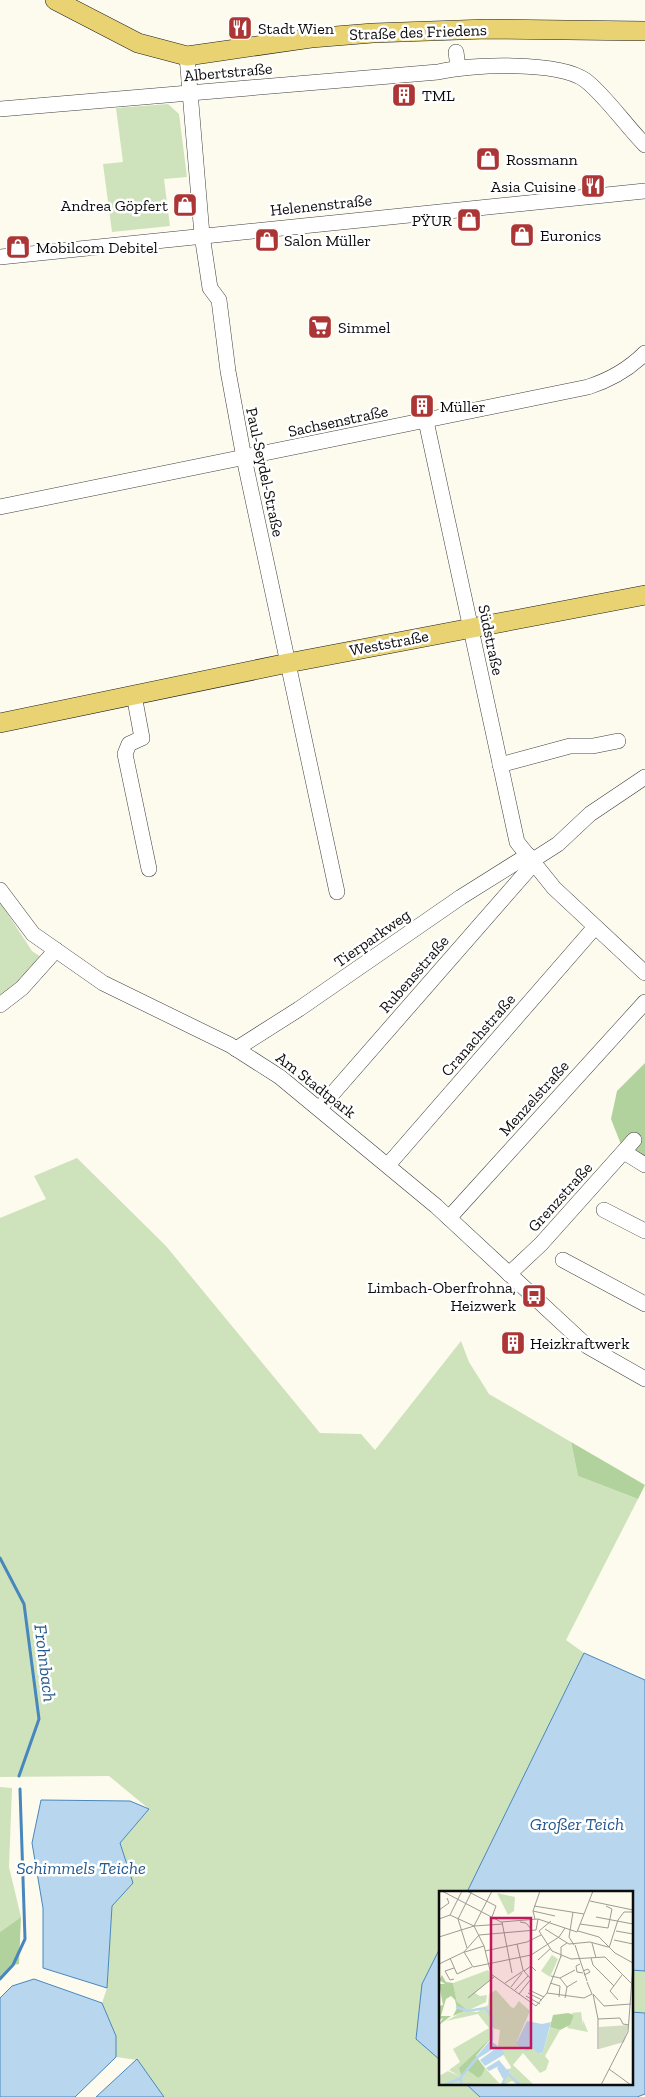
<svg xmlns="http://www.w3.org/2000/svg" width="645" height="2097" font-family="'Zilla Slab',serif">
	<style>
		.green { fill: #cee3bb }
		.forest { fill: #b2d29d }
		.water { fill: #b8d7ee; stroke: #4887bd }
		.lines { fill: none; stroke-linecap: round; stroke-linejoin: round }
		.stream { stroke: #4887bd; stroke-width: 3 }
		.minor-casing { stroke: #3f3f3f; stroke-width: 16 }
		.major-casing { stroke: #1d1d1d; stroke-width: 20 }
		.minor { stroke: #fff; stroke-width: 15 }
		.major { stroke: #e8d272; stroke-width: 19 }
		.labels { text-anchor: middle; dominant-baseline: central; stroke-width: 5; stroke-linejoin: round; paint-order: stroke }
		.poi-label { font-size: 16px; fill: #0c0c0c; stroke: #fff; text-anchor: start }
		.street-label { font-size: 16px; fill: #0c0c0c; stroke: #fff }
		.water-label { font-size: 18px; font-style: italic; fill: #255a8f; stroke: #fff }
		.inset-river { fill: none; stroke: #b8d7ee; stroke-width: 2.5 }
		.inset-road { fill: none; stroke: #9d9b94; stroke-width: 1 }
		.view { fill: #c2185b; fill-opacity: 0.15; stroke: #c2185b; stroke-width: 2.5 }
		.inset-edge { fill: none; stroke: #0c0c0c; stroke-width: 2.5 }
	</style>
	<rect width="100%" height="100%" fill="#fdfbee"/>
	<g class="green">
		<polygon points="168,104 179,114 187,177 164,179 170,226 112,232 103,164 123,162 116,108"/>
		<polygon points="0,902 32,951 41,957 16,984 0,997"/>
		<polygon points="77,1158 166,1246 320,1433 361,1434 375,1450 461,1341 469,1362 489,1394 571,1442 578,1476 638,1499 566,1640 584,1653 467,1892 440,1892 440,1948 422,1984 416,2039 440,2060 440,2083 465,2083 480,2097 164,2097 137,2060 116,2057 116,2036 102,2003 107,1988 112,1906 133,1883 120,1843 149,1809 109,1776 0,1777 0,1218 46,1199 34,1176"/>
		<polygon points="0,1787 12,1788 9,1867 21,1917 0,1932"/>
		<polygon points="631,1970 645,1971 645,2013 631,2012"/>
	</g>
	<g class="forest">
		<polygon points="645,1063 645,1164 624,1152 611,1119 617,1091"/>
		<polygon points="571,1442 645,1485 638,1499 578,1476"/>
		<polygon points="21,1917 19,1964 13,1965 0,1979 0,1932"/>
	</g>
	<g class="water">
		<polygon points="584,1653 645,1680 645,1971 631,1970 631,1892 467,1892"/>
		<polygon points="41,1800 130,1801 149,1809 120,1843 133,1883 112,1906 107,1988 43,1968 43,1908 32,1843"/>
		<polygon points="440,1948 440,2060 416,2039 422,1984"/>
		<polygon points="34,1979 102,2003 116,2036 116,2057 75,2097 0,2097 0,1998 12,1986"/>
		<polygon points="631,2012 645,2013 645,2094 637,2097 480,2097 465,2083 631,2083"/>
		<polygon points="137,2059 164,2097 96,2097"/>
	</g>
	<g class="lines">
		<g class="stream">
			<polyline points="0,1558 24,1604 39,1719 19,1776"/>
			<polyline points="0,1979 13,1965 25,1939 20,1789"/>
		</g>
		<defs>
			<g id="minor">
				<polyline points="456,52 458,67"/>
				<polyline points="187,56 202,235 210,288 219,300 228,371 244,458 337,892"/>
				<path d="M0,109L438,72C471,64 558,61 585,80C604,94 627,127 645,145"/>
				<polyline points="0,257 645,191"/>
				<polyline points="426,421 517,842 554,888 645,973"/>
				<path d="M0,507L588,387C610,380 629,369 645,353"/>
				<polyline points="134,695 142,738 129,744 125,754 149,869"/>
				<polyline points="500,765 570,746 593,746 618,741"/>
				<polyline points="533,860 558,844 590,814 645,777"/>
				<polyline points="0,890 33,934 103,983 230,1045 280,1077 436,1206 587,1346 645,1379"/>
				<polyline points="0,1005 22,988 56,950"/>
				<polyline points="236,1049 299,1009 461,897 528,855"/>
				<polyline points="320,1108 535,862"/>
				<polyline points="624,1152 645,1165"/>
				<polyline points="388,1165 595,927"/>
				<polyline points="604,1210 645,1231"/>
				<polyline points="449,1218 645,1002"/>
				<polyline points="563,1260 645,1304"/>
				<polyline points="509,1274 541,1244 634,1140"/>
			</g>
			<g id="major">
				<polyline points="55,0 138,43 187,56 311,38 373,33 487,29 645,31"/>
				<polyline points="0,723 288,663 645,595"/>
			</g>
		</defs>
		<use href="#minor" class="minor-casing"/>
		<use href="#major" class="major-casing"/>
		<use href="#minor" class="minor"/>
		<use href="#major" class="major"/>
	</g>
	<defs>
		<symbol id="restaurant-square" viewBox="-11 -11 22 22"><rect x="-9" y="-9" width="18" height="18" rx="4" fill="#ac3635" stroke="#fff"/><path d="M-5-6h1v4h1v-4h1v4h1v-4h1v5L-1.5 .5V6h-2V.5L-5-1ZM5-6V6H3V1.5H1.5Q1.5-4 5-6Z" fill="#fff"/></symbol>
		<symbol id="building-square" viewBox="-11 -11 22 22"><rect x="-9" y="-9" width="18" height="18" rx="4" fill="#ac3635" stroke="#fff"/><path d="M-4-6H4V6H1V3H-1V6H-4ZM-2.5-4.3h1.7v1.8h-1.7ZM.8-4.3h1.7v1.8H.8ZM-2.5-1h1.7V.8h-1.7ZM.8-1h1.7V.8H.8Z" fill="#fff"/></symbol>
		<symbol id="shop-square" viewBox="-11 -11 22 22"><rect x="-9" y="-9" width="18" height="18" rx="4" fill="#ac3635" stroke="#fff"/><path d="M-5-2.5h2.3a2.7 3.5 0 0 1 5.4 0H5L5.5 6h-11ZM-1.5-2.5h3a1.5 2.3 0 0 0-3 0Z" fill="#fff"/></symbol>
		<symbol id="supermarket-square" viewBox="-11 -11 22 22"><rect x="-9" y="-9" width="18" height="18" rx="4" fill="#ac3635" stroke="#fff"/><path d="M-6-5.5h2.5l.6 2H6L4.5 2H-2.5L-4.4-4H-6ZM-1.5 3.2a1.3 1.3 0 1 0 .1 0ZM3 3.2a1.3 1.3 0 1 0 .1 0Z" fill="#fff"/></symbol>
		<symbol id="bus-square" viewBox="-11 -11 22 22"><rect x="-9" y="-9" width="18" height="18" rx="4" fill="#ac3635" stroke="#fff"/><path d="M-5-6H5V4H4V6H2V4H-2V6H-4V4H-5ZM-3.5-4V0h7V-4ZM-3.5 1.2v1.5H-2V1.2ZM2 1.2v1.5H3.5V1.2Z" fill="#fff"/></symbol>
	</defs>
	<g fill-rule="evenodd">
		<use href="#restaurant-square" x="226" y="14" width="28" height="28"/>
		<use href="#building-square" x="390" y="81" width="28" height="28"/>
		<use href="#shop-square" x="474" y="145" width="28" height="28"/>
		<use href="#restaurant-square" x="579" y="172" width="28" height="28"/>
		<use href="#shop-square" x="171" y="191" width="28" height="28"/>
		<use href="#shop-square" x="455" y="206" width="28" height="28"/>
		<use href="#shop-square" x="508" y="221" width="28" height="28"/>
		<use href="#shop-square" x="253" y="226" width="28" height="28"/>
		<use href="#shop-square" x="4" y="233" width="28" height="28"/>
		<use href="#supermarket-square" x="306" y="313" width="28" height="28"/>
		<use href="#building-square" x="408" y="392" width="28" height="28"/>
		<use href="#bus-square" x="520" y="1282" width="28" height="28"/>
		<use href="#building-square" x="499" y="1329" width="28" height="28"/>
	</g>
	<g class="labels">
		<g class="poi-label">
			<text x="258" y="28">Stadt Wien</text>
			<text x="422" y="95">TML</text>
			<text x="506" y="159">Rossmann</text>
			<text x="576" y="186" text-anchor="end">Asia Cuisine</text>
			<text x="168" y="205" text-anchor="end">Andrea Göpfert</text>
			<text x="452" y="220" text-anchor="end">PŸUR</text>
			<text x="540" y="235">Euronics</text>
			<text x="284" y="240">Salon Müller</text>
			<text x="36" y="247">Mobilcom Debitel</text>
			<text x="338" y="327">Simmel</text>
			<text x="440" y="406">Müller</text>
			<text x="516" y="1287" text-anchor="end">Limbach-Oberfrohna,<tspan x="516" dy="18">Heizwerk</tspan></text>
			<text x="530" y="1343">Heizkraftwerk</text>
		</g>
		<g class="street-label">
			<text transform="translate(418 32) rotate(-2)">Straße des Friedens</text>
			<text transform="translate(228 72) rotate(-5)">Albertstraße</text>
			<text transform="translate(321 205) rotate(-6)">Helenenstraße</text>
			<text transform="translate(338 421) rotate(-12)">Sachsenstraße</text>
			<text transform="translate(265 472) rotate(78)">Paul-Seydel-Straße</text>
			<text transform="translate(491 640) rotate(78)">Südstraße</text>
			<text transform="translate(389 643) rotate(-11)">Weststraße</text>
			<text transform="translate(372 938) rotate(-35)">Tierparkweg</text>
			<text transform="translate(414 974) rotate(-49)">Rubensstraße</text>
			<text transform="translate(478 1035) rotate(-49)">Cranachstraße</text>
			<text transform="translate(316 1085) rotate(38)">Am Stadtpark</text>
			<text transform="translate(534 1098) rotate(-48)">Menzelstraße</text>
			<text transform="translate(560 1197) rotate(-48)">Grenzstraße</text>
		</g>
		<g class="water-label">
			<text transform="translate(45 1663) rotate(83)">Frohnbach</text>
			<text x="577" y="1824">Großer Teich</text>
			<text x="81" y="1868">Schimmels Teiche</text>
		</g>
	</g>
	<g transform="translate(439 1891)">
		<rect width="194" height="194" fill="#fdfbee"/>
		<path d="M58,2L76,6L75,20L69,24ZM113,64L119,68L111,86L102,80ZM49,79L54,86L36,102L41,105L48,104L47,111L28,120L38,121L49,114L50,103L57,99L72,116L75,117L80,110L91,120L78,150L84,159L93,156L101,163L104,161L111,136L121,139L106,165L110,170L107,179L101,182L84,162L74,174L94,193L79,194L73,190L64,194L72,176L59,155L61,139L53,137V146L24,176L23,186L28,179L39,187L46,177L60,192L0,194V185L9,180L20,185L10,179L21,171L14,158L50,137L39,123L7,130L27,119L18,111L14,92ZM142,121L144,135V129L149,141L128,137L135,124L132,122Z" fill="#cee3bb"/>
		<path d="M3,84L7,91L14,92L18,111L28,119L14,125L18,117L16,109L12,105L7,108L2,125H12L0,134L4,127L0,129V115L4,114L0,93H6L0,89ZM129,122L135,124L131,134L121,139L111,136L114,124ZM53,146L37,165L46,177L43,184L39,187L28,179L23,186L20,177Z" fill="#b2d29d"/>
		<path d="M190,134L185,151L160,158V136Z" fill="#d2dcc1"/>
		<path d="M88,130L103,133L112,131L104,161L100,163L93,157L87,160L77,153ZM52,150L59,155L38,168V165ZM60,155L66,163L46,175L41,169ZM60,169L69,180L64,188L58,177L60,175L50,180L47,177Z" fill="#b8d7ee"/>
		<path class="inset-river" d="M17,116L29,120L46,117L53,126V137M69,183L81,194M22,186L53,149V138M6,194L22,187V194M63,194L70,178"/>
		<path class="inset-road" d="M3,0L62,31L99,28L138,41L154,0M28,0L57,15L53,26M151,10L194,19M95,15L145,23M0,19L10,12L8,7M94,20L116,25M134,21L130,46L135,54M11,24L35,35M157,26L194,33M0,28L11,24L23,0M96,28L94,20L101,0M112,30L100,40L113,60L132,68L166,66M63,31L73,82M81,31L87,32L93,39M141,33L169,37L173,18L167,15M35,35L45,55L52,83L97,115L108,102L122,65M35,35L53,0M106,38L130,53L151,51L169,56M139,40L160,46L176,62L194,72M177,40L194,43M0,46L35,35L64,33M175,49L194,53M153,52L157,67M78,53L84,79L92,88L80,103M136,54L148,90M28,57L19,28L33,0M170,57L179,29L185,21H193M46,60L88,51L102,44M25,61L40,44L97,39L99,28M26,61L45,55M122,66V56L128,52M166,66L193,93M11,67L18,83L33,76M152,67L154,74L175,95M99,69L111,58M0,73L25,61L34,76L92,64L120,46L126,37M141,73L137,75L138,81L144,82M15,77L6,80L11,89L15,88M85,80L92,75L97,80M144,80L149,78L151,81L145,84M112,85L121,87L128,96M121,87L136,79M66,92L84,80M111,92L121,95L120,106M72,96L83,82M76,99L89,85M90,99L105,106M89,102L103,109M108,102L145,107L153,103L148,91M154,103L159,128V158M154,103L165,115L192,113M87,105L101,113M29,107L55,86M126,107L128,96L138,90M179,109L171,100L183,84M159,128L181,127L184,133L190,134M170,178L192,194M162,194L189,141L194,74"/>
		<path class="view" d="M52,27H92V157H52Z"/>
		<rect width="194" height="194" class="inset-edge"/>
	</g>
</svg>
